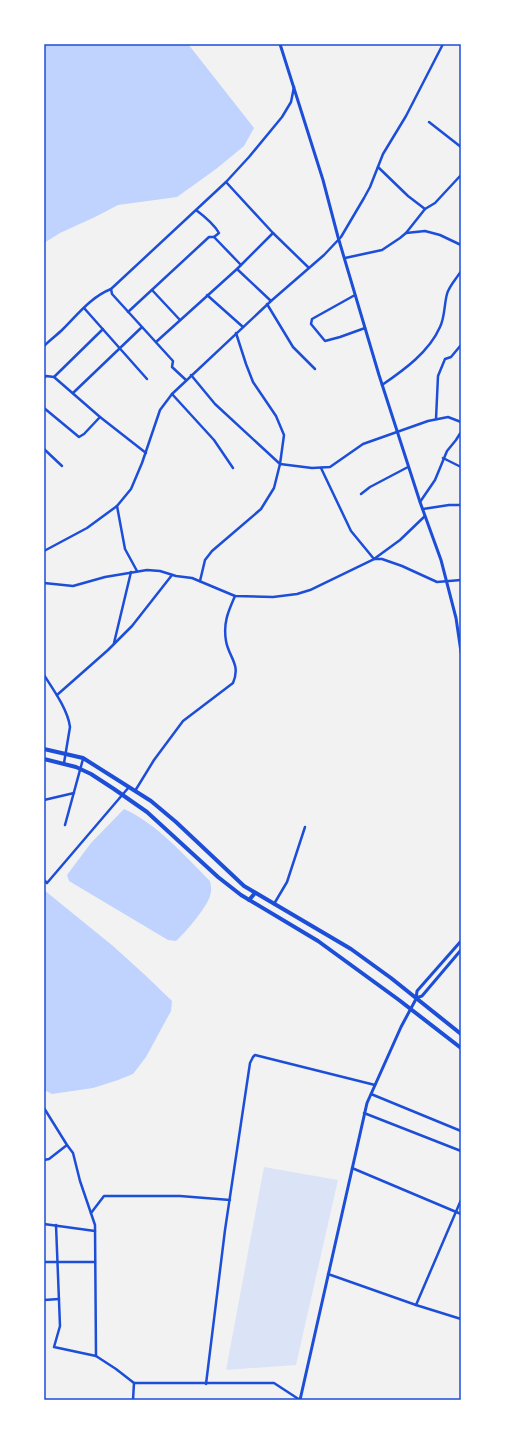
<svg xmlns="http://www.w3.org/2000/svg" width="505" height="1444" font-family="'Fira Sans Condensed',sans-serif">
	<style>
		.green { fill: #dbe4f7 }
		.water { fill: #bfd3fe }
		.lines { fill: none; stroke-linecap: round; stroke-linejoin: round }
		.minor { stroke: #1d4ed8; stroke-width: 2.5 }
		.tertiary { stroke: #1d4ed8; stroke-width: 3 }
		.primary { stroke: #1d4ed8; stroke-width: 4 }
		.trunk { stroke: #1d4ed8; stroke-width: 4 }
		.neatline { fill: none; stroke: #1d4ed8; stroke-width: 1.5 }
	</style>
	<rect width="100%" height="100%" fill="#f2f2f2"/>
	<polygon class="green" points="264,1167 338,1180 296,1365 226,1370"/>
	<g class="water">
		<polygon points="44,44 188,44 254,128 244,146 216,169 177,197 118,205 95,217 60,233 44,243"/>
		<path d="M124,809C156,823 185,856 210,881C211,886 212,891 210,896C207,907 185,933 176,941L168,940L69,881L67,875L91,843Z"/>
		<polygon points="44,890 113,946 145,975 172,1001 171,1011 146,1057 133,1074 118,1080 93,1088 52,1094 44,1090"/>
	</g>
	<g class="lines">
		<g class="minor">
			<polyline points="429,122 461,147"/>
			<polyline points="378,167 408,196 425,209"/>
			<polyline points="226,182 273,233 309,268"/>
			<path d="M196,210C204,216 214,224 219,233L214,237"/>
			<polyline points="406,233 425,231 440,235 461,245"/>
			<polyline points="345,258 382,250 400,238 406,233 425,209 435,203 461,175"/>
			<polyline points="237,269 271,301"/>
			<polyline points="111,289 112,294 173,361 172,367 186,380"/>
			<polyline points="152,290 180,320"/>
			<polyline points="207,295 243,327"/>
			<polyline points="355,295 312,319 311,324 325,341 340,337 365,328"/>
			<polyline points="267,304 293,347 315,369"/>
			<polyline points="84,308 147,379"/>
			<polyline points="128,312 209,237 214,237 241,265"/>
			<polyline points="156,342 237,269 273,233"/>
			<path d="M44,346C50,340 57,335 63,329C78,314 91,297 111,289L226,182L249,157L282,117L291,102L294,87"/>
			<polyline points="191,375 215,404 280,464 312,468 330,467 363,444 428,421 448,417 461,422"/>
			<polyline points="54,377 103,329"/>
			<polyline points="44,378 46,376 54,377 100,417 146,453"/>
			<path d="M382,385C404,370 429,352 440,327C445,317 444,305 447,294C449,286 457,278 461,271"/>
			<polyline points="73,393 142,327"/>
			<polyline points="172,394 214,440 233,468"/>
			<polyline points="44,408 79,437 84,434 100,417"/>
			<polyline points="436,419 438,376 445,359 451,357 461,345"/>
			<polyline points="44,449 62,466"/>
			<polyline points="443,458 461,467"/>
			<polyline points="321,468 351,531 374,559 400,540 425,516"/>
			<polyline points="361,494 370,487 408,467"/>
			<polyline points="420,502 435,480 447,451 456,440 461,432"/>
			<polyline points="117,506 125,549 137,571"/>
			<polyline points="423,509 449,505 461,505"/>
			<polyline points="44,551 87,528 117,506 131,489 142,463 160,410 172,394 271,301 324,255 341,237 364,198 370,187 383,154 406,116 443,44"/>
			<polyline points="200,581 205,560 212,551 261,509 274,488 280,464 284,435 276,416 253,382 246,364 236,333"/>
			<polyline points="44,583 73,586 105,577 147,570 160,571 176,576 192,578 235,596 273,597 297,594 310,590 374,559 382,559 402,566 437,582 461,580"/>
			<polyline points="114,643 131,572"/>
			<path d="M44,675C53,689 68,710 70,727L64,763"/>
			<polyline points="57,695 108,650 132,626 172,575"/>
			<path d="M135,791L154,760L183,721L233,683C241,664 229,658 226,641C223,623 228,612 235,596"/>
			<polyline points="44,800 74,793"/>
			<polyline points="65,825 83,759"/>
			<polyline points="44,880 47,883 129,787"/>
			<polyline points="274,904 287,882 305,827"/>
			<polyline points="371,1094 461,1131"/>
			<polyline points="44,1108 67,1145 73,1153 80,1181 95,1225 96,1356 54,1347 60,1326 56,1225"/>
			<polyline points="364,1113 461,1151"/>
			<polyline points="44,1160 49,1159 67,1145"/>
			<polyline points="352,1168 461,1214"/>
			<polyline points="91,1213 104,1196 180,1196 230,1200"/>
			<polyline points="44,1224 95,1231"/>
			<polyline points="44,1262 95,1262"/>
			<polyline points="328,1274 416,1305 461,1319"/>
			<polyline points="44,1300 59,1299"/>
			<polyline points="416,1305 461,1200"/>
			<polyline points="96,1356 116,1369 134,1383 274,1383 300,1400"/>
			<polyline points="206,1384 225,1230 250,1063 253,1057 255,1055 375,1085"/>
			<polyline points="133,1400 134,1383"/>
		</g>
		<g class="tertiary">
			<polyline points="280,44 323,180 338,237 379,375 420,502 441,560 456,618 461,652"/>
			<polyline points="416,998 422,996 461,950"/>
			<polyline points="300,1400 367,1103 401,1027 416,999 417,991 461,941"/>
		</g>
		<g class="primary">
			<polyline points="44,749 83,758 151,801 176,822 244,886 351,949 391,978 461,1034"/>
			<polyline points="44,759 76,767 91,774 114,789 147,812 218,877 241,895 318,941 399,1000 461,1048"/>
		</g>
		<polyline class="trunk" points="249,900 255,893"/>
	</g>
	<rect width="505" height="1444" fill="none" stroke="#ffffff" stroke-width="90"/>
	<rect x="45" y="45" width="415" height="1354" class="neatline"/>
</svg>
